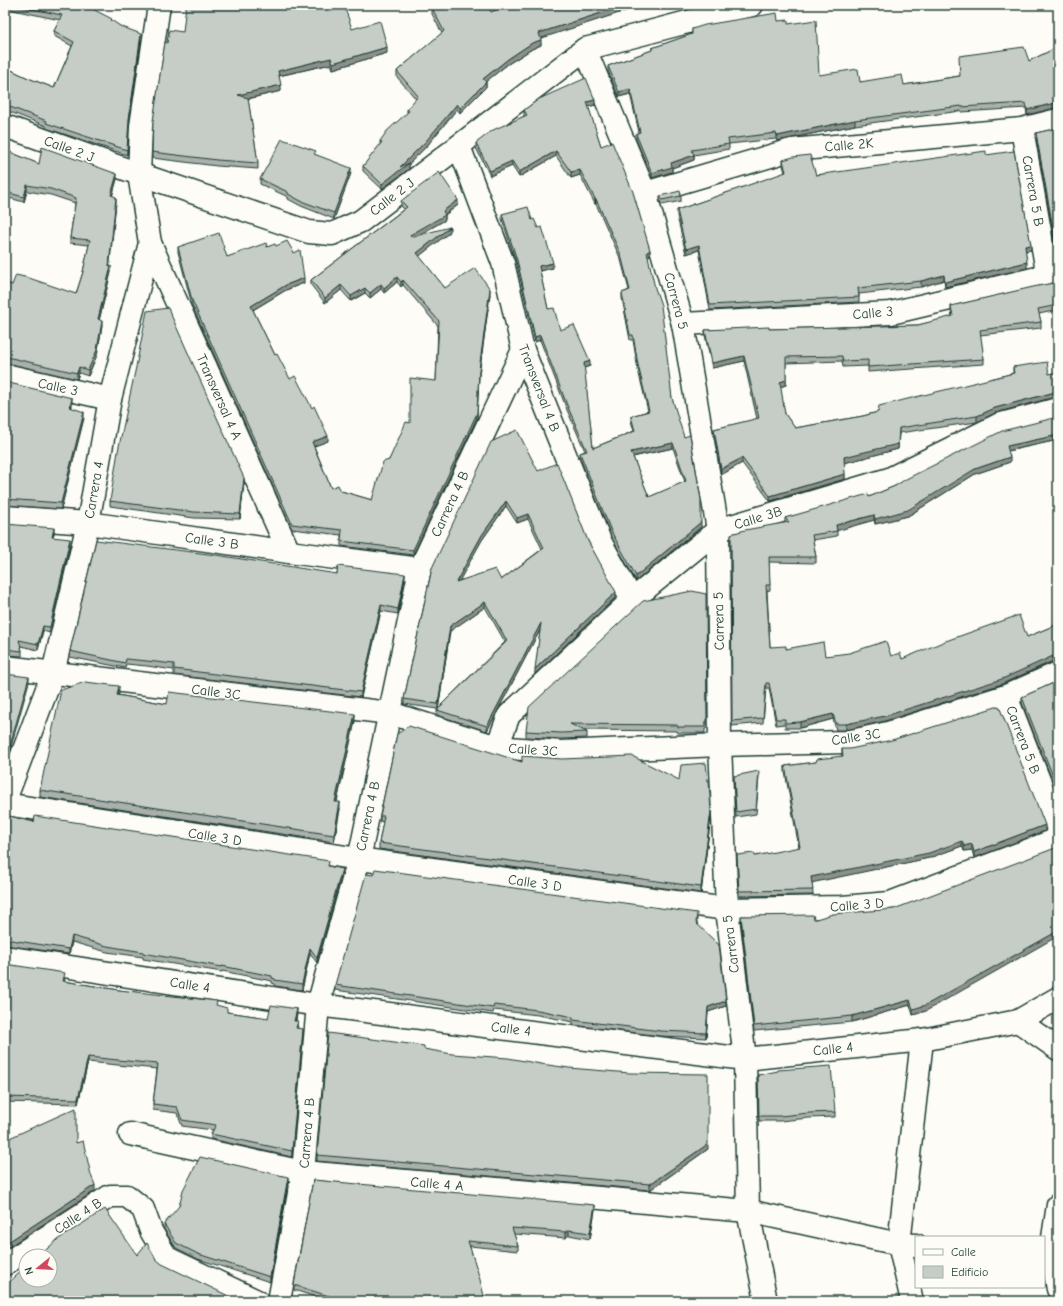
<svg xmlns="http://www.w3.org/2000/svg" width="1063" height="1306" font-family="'Comic Neue',sans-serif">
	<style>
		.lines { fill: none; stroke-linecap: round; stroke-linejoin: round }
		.street-casing { stroke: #1f3d34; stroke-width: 25 }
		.street { stroke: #fdfcf7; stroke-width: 22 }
		.wall { fill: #aab0ab; stroke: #1f3d34; fill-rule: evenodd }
		.shaded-wall { fill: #8b908b; stroke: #1f3d34 }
		.building { fill: #c6cdc7; stroke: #1f3d34; fill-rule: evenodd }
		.labels { text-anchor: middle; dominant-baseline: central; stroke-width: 3.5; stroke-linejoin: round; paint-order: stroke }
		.street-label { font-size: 14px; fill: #1f3d34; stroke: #fdfcf7 }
	</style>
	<rect width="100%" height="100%" fill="#fdfcf7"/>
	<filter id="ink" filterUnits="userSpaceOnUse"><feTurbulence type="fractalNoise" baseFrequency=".025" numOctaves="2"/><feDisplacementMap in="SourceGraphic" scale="8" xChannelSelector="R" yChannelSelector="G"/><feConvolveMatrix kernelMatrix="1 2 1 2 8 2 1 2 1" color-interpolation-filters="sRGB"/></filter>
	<g filter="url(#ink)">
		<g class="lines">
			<defs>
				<g id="street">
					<polyline points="585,49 645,193 683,324 718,530 720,745 727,909 745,1059 748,1211 766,1301"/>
					<polyline points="5,126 139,174 309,232 332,234 361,221 585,49 752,5"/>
					<polyline points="1022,129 1048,277"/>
					<polyline points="459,146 503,263 523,350 600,541 632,600"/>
					<polyline points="645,193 791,150 1022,129 1058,120"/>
					<polyline points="150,243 289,552"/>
					<polyline points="683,324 891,313 1058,273"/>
					<polyline points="5,375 110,399"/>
					<polyline points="5,517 88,523 289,552 420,569"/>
					<polyline points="5,667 390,713 497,747 561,752 720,745 847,742 888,733 1006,696 1058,673"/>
					<polyline points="1006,696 1058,829"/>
					<polyline points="497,747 509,715 632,600 718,530 889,479 998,425 1058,409"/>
					<polyline points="5,800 53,673 88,523 110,399 150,243 139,174 141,126 159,5"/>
					<polyline points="5,804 359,859 727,909 842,907 890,903 1058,839"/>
					<polyline points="5,957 318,1005 745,1059 922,1040 1018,1021 1058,998"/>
					<polyline points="1018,1021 1058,1049"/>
					<polyline points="130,1134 303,1172 748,1211 899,1244 916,1245"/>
					<polyline points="1058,1205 1051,1251 1058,1289"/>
					<polyline points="5,1264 110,1196 127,1196 143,1209 151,1231 167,1258 257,1301"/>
					<polyline points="279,1301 303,1172 318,1005 359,859 420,569 523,350"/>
					<polyline points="912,1301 899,1244 922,1040"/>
				</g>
			</defs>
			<use href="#street" class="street-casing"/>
			<use href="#street" class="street"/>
		</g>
		<g class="wall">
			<polygon points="5,5 85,5 141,39 129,124 127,155 46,128 46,126 5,110 5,67 28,78 54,88 72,46 54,36 54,31 60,20 8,9"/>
			<polygon points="508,5 638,5 625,11 540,38 541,45 532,49 508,64 486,81 486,87 460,113 457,109 426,147 409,164 409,169 382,189 363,171 363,166 380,145 380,141 407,114 407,109 416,99 397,77 397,71 442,33 432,14 432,8 491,12"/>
			<polygon points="778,21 788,24 819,75 860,82 904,85 959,76 1029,61 1058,47 1058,108 1055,108 1027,115 1026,108 961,112 961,111 855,125 777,141 776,139 729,144 729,149 694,155 694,160 672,168 672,172 652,178 636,139 636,134 639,132 630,94 619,97 608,71 608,66 652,50 652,48 692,34 692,29"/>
			<polygon points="352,29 387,53 333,69 331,64 279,76 281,91 248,99 258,163 258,169 217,166 152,158 152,152 167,43 183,32"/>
			<path d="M595,105L588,107L601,146L650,255L648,256L672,398L701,527L636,581L611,536L580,458V453L585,451L567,410L540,340L535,342L517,265L502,219V214L532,220L553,268L540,271L548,309L560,330L590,366L584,368L593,448L634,431L631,421V416L648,411L638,370L633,340H630L622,298V293L629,290L621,260L596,204H595L580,175L571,178L556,156L519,177L512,166L490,176L476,148V143L524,116V110ZM673,448L685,482L649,497L633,457Z"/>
			<polygon points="1058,128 1058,243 1055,244 1036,138 1036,133"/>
			<polygon points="5,150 39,164 117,179 112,196 116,202 109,266 111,272 99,320 102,326 97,355 88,376 79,373 77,379 7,363 5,363 5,283 12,285 76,294 83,272 89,245 70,243 70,238 75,203 51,195 27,191 24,202 5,197"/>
			<polygon points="316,155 351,173 334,219 301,206 288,199 288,197 260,184 260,179"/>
			<polygon points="986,155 1031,250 1025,251 1027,268 945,287 944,280 921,287 859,294 859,302 710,310 699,250 686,254 677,216 677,210 785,173 783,165 783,160 816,175"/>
			<polygon points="660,196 681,196 681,201 662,205 660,201"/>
			<polygon points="401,201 458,205 445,215 445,220 419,235 450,232 419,256 445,288 490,294 479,375 477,418 413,555 341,546 341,535 292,529 192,305 178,252 178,247 227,257 267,247 276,246 304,283 286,290 253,310 275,355 328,441 314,446 331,488 372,500 389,460 410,423 436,381 438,326 403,285 401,287 397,282 384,293 381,289 370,298 365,293 351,301 341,290 325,303 311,285 311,280 404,209 401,206"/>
			<polygon points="1058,282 1058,310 1039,314 1041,322 1041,328 980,335 984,359 984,364 868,372 868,366 843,367 842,361 786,363 786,385 780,387 785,414 795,428 863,416 878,412 1013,373 1013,367 1049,374 1058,372 1058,397 1055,397 995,413 977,422 899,433 898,449 844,463 845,479 770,501 742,463 721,475 714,435 714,429 757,419 744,361 712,368 705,335 705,330 769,329 918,325 952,317 951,312 951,306"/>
			<polygon points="5,382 72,403 72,408 84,418 61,509 5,505"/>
			<polygon points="1058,417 1058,440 1008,451 1010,462 975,474 908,516 875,524 874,520 837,530 837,536 813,540 816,557 816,563 769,562 770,590 767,591 770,647 786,649 825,656 891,656 902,659 1027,637 1058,624 1058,661 1053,661 1002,684 885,721 846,730 836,730 833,719 800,728 785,728 785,724 776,725 769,688 766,688 763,723 732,726 731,534 785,523 785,518 869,497"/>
			<path d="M538,471L588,541L616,597L535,674L540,630L487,731L437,715V709L404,704V699L432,568ZM506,506L517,523L528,519L542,549L501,580H459L482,540ZM485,607L505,642L441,705V707L438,709L450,631Z"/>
			<polygon points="244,483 240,519 194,518 110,506 110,501"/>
			<polygon points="5,524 54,533 53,537 70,545 50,633 43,631 38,650 21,646 22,651 22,656 5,655"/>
			<polygon points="337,574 405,580 398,614 381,611 361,697 174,675 174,670 147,666 126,664 125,668 70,657 70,651"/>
			<polygon points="706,594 707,728 705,729 705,733 678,733 677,731 583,730 587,732 587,738 561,739 526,737 526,731"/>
			<polygon points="1058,681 1058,795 1022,703 1022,697"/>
			<polygon points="119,693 118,695 167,704 355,721 337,802 340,809 334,842 40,797 40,790"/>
			<polygon points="842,749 1045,831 974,858 972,850 964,851 962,846 929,858 812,882 813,895 739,896 737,860 799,848 785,772 785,766 816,762 842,756"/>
			<polygon points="522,762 711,816 701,893 379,849 379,843 383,822 380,821 380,816"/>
			<polygon points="734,776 759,776 756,814 736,817"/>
			<polygon points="5,815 34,822 329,867 342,874 317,963 310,953 302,990 275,986 275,984 272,983 272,981 222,971 222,972 143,959 143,957 107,952 72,942 69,954 5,945"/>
			<polygon points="373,875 697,918 697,923 726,1006 708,1012 706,1038 661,1036 573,1025 573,1022 538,1015 494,1010 493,1013 335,990 335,985"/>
			<polygon points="894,909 926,1011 913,1015 910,1005 852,1022 754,1031 741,921 741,916 814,919 816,919"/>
			<polygon points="5,964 65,979 64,981 217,1006 227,1012 268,1018 297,1014 296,1021 298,1027 297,1029 303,1035 292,1157 211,1139 211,1134 213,1130 182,1126 177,1113 153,1110 153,1104 157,1069 88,1062 78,1104 5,1102"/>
			<polygon points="424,1049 708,1149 650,1190 317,1161 317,1155"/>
			<polygon points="758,1075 835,1112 835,1117 809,1118 780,1121 759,1121"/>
			<polygon points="313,1180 595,1210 590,1239 569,1235 566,1238 514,1234 518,1246 518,1251 470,1246 484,1301 328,1301 294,1290 294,1285"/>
			<polygon points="288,1182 270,1282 198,1259 176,1248 164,1229 164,1224"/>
		</g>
		<g class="shaded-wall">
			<polygon points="8,5 8,9 5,17 5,12"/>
			<polygon points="626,5 638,5 625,11 539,39 539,33"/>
			<polygon points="141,34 141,39 129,124 127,155 129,119"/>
			<polygon points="541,40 541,45 532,49 508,64 483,84 483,79 508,59 532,43"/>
			<polygon points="387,47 387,53 333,69 333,63"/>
			<polygon points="331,58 331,64 278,76 278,71"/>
			<polygon points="486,82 486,87 460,113 460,108"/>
			<polygon points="281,85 281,91 238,101 238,95"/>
			<polygon points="630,89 630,94 619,97 619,92"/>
			<polygon points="595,100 595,105 587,107 587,102"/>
			<polygon points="1055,103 1055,108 1027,115 1027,110"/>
			<polygon points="457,104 457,109 426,147 409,164 409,169 382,189 382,184 400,167"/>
			<polygon points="855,120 855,125 777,141 777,136"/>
			<polygon points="556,151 556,156 519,177 519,172"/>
			<polygon points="694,155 694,160 672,168 672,172 652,178 652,173 671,163"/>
			<polygon points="512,161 512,166 490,176 490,171"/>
			<polygon points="351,168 351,173 334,219 334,213"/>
			<polygon points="580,170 580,175 571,178 571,172"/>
			<polygon points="117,174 117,179 111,201 111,195"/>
			<polygon points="27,185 27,191 24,202 24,197"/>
			<polygon points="116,197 116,202 109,272 109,266"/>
			<rect x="595" y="199" width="1" height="5"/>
			<polygon points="458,200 458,205 444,215 445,215 445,220 410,240 410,235 443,211"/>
			<polygon points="450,227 450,232 417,258 417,253"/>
			<polygon points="1058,238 1058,243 1055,244 1055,239"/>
			<polygon points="699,245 699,250 686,254 686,249"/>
			<polygon points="1031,245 1031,250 1025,251 1025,246"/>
			<polygon points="650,250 650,255 647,257 647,252"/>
			<polygon points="1027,262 1027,268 945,287 945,282"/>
			<polygon points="553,263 553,268 539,271 539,266"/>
			<polygon points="111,266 111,272 98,325 98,319"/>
			<polygon points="944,275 944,280 921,287 921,281"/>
			<polygon points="397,277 397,282 384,293 384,288"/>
			<polygon points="304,278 304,283 286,290 251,311 251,306 286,285"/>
			<polygon points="403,280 403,285 401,287 401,282"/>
			<polygon points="381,284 381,289 370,298 370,293"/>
			<polygon points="341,285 341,290 325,303 325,298"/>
			<polygon points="365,288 365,293 351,301 351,296"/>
			<polygon points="490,289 490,294 479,375 477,418 413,555 413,550 479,370"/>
			<polygon points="102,321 102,326 97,355 88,376 88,370"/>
			<polygon points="540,335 540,340 535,342 535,337"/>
			<polygon points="744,356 744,361 712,368 712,363"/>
			<polygon points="590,361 590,366 584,368 584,363"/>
			<polygon points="79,367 79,373 77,379 77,373"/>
			<polygon points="786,380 786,385 780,387 780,382"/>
			<polygon points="1055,392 1055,397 995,413 977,422 977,416 995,408"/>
			<polygon points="72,398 72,403 70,413 70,407"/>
			<polygon points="84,412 84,418 61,509 61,503"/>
			<polygon points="899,428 898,449 844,463 844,457"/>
			<polygon points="1058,435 1058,440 1007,451 1007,446"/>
			<polygon points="328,436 328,441 312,447 312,442"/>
			<polygon points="673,443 673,448 631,457 631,452"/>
			<polygon points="1010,457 1010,462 975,474 908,516 875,524 875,519 975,469"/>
			<polygon points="742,458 742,463 721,475 721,469"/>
			<polygon points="845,474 845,479 770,501 770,496"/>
			<polygon points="244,478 244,483 240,519 240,514"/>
			<polygon points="506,501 506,506 482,540 456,587 456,582 482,535"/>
			<polygon points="528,514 528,519 517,523 517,518"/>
			<polygon points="874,515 874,520 836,531 836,525"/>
			<polygon points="701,522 701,527 636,581 636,576"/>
			<polygon points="54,528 54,533 52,542 52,537"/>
			<polygon points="70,539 70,545 50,633 50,627"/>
			<polygon points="405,574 405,580 398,614 398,609"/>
			<polygon points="616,592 616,597 535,674 535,669"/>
			<polygon points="485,602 485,607 450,631 438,710 438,704 450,626"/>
			<polygon points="381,605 381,611 361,697 361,692"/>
			<polygon points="541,623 541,628 487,731 487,726"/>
			<polygon points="43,626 43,631 38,650 38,644"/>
			<polygon points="1053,656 1053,661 1002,684 885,721 846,730 846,724"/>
			<polygon points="29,677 29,682 9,754 5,765 5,759"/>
			<polygon points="119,686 119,693 117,702 117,695"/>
			<polygon points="355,714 355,721 335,809 335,802"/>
			<polygon points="833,714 833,719 800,728 800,722"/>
			<polygon points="340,802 340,809 334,842 334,835"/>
			<polygon points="711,811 711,816 701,893 701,887"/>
			<polygon points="1045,825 1045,831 974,858 974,852"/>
			<polygon points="962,841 962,846 929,858 811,883 811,877"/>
			<polygon points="972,844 972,850 964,851 964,846"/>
			<polygon points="342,869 342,874 317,963 317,958"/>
			<polygon points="1058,931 1058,936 926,1011 913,1015 913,1009"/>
			<polygon points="72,936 72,942 69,954 69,949"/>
			<polygon points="310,948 310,953 302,990 302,984"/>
			<polygon points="910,1000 910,1005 852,1022 852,1016"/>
			<polygon points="726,1001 726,1006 708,1012 706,1038 708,1007"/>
			<polygon points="297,1009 297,1014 294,1026 294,1021"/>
			<polygon points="303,1029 303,1035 292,1157 292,1151"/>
			<polygon points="88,1057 88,1062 78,1104 78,1099"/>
			<polygon points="708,1144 708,1149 650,1190 650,1184"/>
			<polygon points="288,1177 288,1182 270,1282 270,1277"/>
			<polygon points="95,1185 95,1191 5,1249 5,1244"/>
			<polygon points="595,1205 595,1210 590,1239 590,1233"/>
			<polygon points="569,1230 569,1235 566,1238 566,1232"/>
			<polygon points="484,1296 484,1301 477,1301"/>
		</g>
		<g class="building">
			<polygon points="5,5 8,5 5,12"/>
			<polygon points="12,5 85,5 112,19 111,20 120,26 141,34 129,119 127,150 46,123 47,121 5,105 5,67 28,78 54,88 74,42 54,31 62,15"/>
			<polygon points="186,5 344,5 352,29 380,21 387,47 333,63 331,58 278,71 281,85 238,95 248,98 258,163 217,160 152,152 153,121 165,42 167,43 169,30 183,32"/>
			<polygon points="437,5 488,5 491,12 508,5 626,5 539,33 541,40 532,43 508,59 483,79 486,82 460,108 457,104 426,141 400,167 409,163 382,184 363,166 382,142 380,141 387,131 409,111 407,109 418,96 397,71 444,31 432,8"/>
			<polygon points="777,13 778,21 788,20 788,24 816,20 819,75 858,69 860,82 902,75 904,85 960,76 959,56 1024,47 1029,61 1058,47 1058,103 1055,103 1027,110 1026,103 961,107 961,106 855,120 777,136 776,133 728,139 729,144 692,150 694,155 671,163 672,167 652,173 636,134 640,132 630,89 619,92 608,66 652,50 652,48 692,34 692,29 705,25"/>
			<path d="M586,78L595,100L587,102L601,146L612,142L633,192L650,250L647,252L655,288L661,305L672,398L684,437L690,435L701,500V522L636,576L611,531L580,453L587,451L567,405L540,335L535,337L517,260L502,214L528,207L532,220L534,219L538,228L542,227L553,263L539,266L548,309L554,308L560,330L574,325L590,361L584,363L593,448L635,431L631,416L649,411L638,365L633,335H630L622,293L630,290L621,255L596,199H595L580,170L571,172L556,151L519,172L512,161L490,171L476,143L493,130L527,115L524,110L539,99ZM673,443L686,481L649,497L631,452Z"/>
			<polygon points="1058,128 1058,238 1055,239 1036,133"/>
			<polygon points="282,139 316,151 314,154 351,168 334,213 301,201 288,194 288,192 260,179"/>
			<polygon points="42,147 117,174 111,195 116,197 109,266 111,266 98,319 102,321 97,350 88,370 79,367 77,373 7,357 5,357 5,283 12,285 16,275 29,278 76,294 83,272 90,240 70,238 76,198 51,189 27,185 24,197 5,192 5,150 39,164"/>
			<polygon points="986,151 986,155 1014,151 1031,245 1025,246 1027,262 945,282 944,275 921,281 858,288 859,297 710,305 699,245 686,249 677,210 786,172 783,160 793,157 810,155 816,175"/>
			<polygon points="439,172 458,200 443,211 445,215 410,235 411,237 450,227 417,253 445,288 475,268 490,289 479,370 477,413 413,550 341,541 342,530 292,524 192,300 178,247 219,233 227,257 266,243 267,247 275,244 276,246 287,241 294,253 300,250 304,278 286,285 251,306 275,355 277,354 290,379 295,376 312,408 314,406 328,436 312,442 331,488 338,485 341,491 372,500 383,462 389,460 406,422 410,423 410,378 436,381 439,321 403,280 401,282 397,277 384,288 381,284 370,293 365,288 351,296 341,285 325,298 311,280 407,207 401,201"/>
			<polygon points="680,191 681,196 662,200 660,196"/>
			<polygon points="1058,282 1058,305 1038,309 1041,322 980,330 984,359 868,367 868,360 843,361 842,356 786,357 786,380 780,382 785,414 795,428 863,416 878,412 879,406 1014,373 1013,367 1047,362 1049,374 1058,372 1058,392 1055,392 995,408 977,416 899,428 898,444 844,457 845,474 770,496 742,458 721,469 714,429 759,418 744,356 712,363 705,330 769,327 769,329 918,325 953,316 951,306 1033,287"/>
			<polygon points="168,308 244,478 240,514 194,512 110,501 118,451 136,367 147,311"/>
			<polygon points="5,382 72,398 70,407 84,412 61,503 5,499"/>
			<polygon points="1058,417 1058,435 1007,446 1010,457 975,469 908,510 875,519 874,515 836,525 837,531 812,535 816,557 769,557 770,585 766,585 770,647 786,646 786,649 823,642 825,656 849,653 886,641 891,656 900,653 902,659 943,642 1019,615 1027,637 1058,624 1058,656 1053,656 1002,679 885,716 846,724 836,724 833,714 800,722 785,723 785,719 776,719 769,683 766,683 763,718 732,721 731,534 745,530 789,522 785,518 868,494 869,497 895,486 906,479 1002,431"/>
			<path d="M517,430L538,471L557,463L588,541L616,592L535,669L541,623L487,726L437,710L443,705H441L507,641L485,602L450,626L438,704L404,699L432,568L491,442ZM506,501L517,518L528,514L544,548L501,580L495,569L456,582L482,535Z"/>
			<polygon points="5,524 54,528 52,537 70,539 50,627 43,626 38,644 19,640 22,651 5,649"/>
			<polygon points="96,540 216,555 337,574 338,566 405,574 398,609 381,605 361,692 174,669 174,664 147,661 126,659 125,663 70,651"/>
			<polygon points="692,591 706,594 707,722 705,722 705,727 678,727 677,725 570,724 587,732 561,733 526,731 529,707 643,601"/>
			<polygon points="5,674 29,677 9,749 5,759"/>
			<polygon points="1058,681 1058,789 1022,697"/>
			<polygon points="85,682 119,686 117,695 167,704 169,692 355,714 335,802 340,802 334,835 40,790 61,690"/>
			<polygon points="999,706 1045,825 974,852 972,844 964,846 962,841 929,853 811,877 813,890 739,891 737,855 754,853 755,856 800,847 785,766 816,762 817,759 843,756 842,749 850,749 892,740"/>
			<polygon points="409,726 522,762 522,756 562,759 632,756 679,780 681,765 706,763 708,781 709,780 711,811 701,887 379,843 384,816 380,816 397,734"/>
			<polygon points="759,771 756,809 736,812 734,776"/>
			<polygon points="5,815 34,822 35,816 329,861 328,866 342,869 317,958 310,948 302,984 275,980 275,979 272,978 272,976 222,966 222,967 143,953 143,952 107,946 72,936 69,949 5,939"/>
			<polygon points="1058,847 1058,931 926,1005 913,1009 910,1000 852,1016 754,1026 741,916 813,915 814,919 816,919 833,914 894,909"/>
			<polygon points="375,869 697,913 696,923 719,945 726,1001 708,1007 706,1033 661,1031 573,1020 573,1017 538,1010 494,1005 493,1008 335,985 366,874 373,875"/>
			<polygon points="5,964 65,973 63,981 119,990 217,1001 216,1005 227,1008 227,1012 268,1018 271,1005 297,1009 294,1021 298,1021 296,1028 303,1029 292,1151 211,1134 216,1125 182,1120 177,1107 153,1104 158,1064 88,1057 78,1099 5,1097"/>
			<polygon points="328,1033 424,1046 424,1049 452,1054 508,1058 541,1064 569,1068 630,1073 708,1074 708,1144 650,1184 317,1155"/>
			<polygon points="831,1066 835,1112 809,1113 780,1116 759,1116 758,1075 778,1071 778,1070"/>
			<polygon points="76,1108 76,1143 83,1141 91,1175 95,1185 5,1244 5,1140"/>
			<polygon points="200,1157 288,1177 270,1277 198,1254 176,1243 164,1224 179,1206 183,1190"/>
			<polygon points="313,1180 595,1205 590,1233 569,1230 566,1232 512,1228 518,1246 468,1241 479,1276 484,1296 477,1301 364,1301 332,1297 294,1285"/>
			<polygon points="105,1209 137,1255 147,1243 156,1259 162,1264 239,1301 5,1301 5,1286 26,1267 26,1280 50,1280 50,1256 39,1256 57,1240"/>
		</g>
	</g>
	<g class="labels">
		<g class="street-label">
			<text transform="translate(849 145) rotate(-5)">Calle 2K</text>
			<text transform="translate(69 149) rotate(20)">Calle 2 J</text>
			<text transform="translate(1033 191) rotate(80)">Carrera 5 B</text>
			<text transform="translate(392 197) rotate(-38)">Calle 2 J</text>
			<text transform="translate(676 301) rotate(75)">Carrera 5</text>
			<text transform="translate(873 313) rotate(-5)">Calle 3</text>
			<text transform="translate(58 387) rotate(12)">Calle 3</text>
			<text transform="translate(539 388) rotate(69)">Transversal 4 B</text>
			<text transform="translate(219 397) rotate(66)">Transversal 4 A</text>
			<text transform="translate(94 490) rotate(-80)">Carrera 4</text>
			<text transform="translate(450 504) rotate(-65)">Carrera 4 B</text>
			<text transform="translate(758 518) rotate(-17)">Calle 3B</text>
			<text transform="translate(212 541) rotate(8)">Calle 3 B</text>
			<text transform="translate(719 621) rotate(-91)">Carrera 5</text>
			<text transform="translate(216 692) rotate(7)">Calle 3C</text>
			<text transform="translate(856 737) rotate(-9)">Calle 3C</text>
			<text transform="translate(1023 740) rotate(69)">Carrera 5 B</text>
			<text transform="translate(533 750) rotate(4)">Calle 3C</text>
			<text transform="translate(368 816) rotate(-78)">Carrera 4 B</text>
			<text transform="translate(215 837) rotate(9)">Calle 3 D</text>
			<text transform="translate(535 883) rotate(8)">Calle 3 D</text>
			<text transform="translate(857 905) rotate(-5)">Calle 3 D</text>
			<text transform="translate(731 944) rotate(-97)">Carrera 5</text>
			<text transform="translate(190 985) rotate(9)">Calle 4</text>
			<text transform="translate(511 1029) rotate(7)">Calle 4</text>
			<text transform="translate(833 1049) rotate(-6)">Calle 4</text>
			<text transform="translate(307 1133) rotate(-85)">Carrera 4 B</text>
			<text transform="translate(437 1184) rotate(5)">Calle 4 A</text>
			<text transform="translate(78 1216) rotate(-33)">Calle 4 B</text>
		</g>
	</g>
	<rect width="1063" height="1306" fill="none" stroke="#fdfcf7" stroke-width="20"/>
	<rect x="10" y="10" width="1043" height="1286" fill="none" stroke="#1f3d34" stroke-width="1.5" filter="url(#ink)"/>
	<rect x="915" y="1236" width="130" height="52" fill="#fdfcf7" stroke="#a4b0a9"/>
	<rect x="923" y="1249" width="20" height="6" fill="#fdfcf7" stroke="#a4b0a9"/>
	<text x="951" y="1256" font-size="12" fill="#1f3d34">Calle</text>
	<rect x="923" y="1266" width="20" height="12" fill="#c6cdc7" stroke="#a4b0a9"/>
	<text x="951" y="1276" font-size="12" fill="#1f3d34">Edificio</text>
	<g transform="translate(38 1268) rotate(252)"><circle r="19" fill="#fdfcf7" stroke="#a4b0a9"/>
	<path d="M0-3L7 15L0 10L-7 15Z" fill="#d1495b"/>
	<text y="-6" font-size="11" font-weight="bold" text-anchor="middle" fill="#1f3d34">N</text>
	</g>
</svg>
